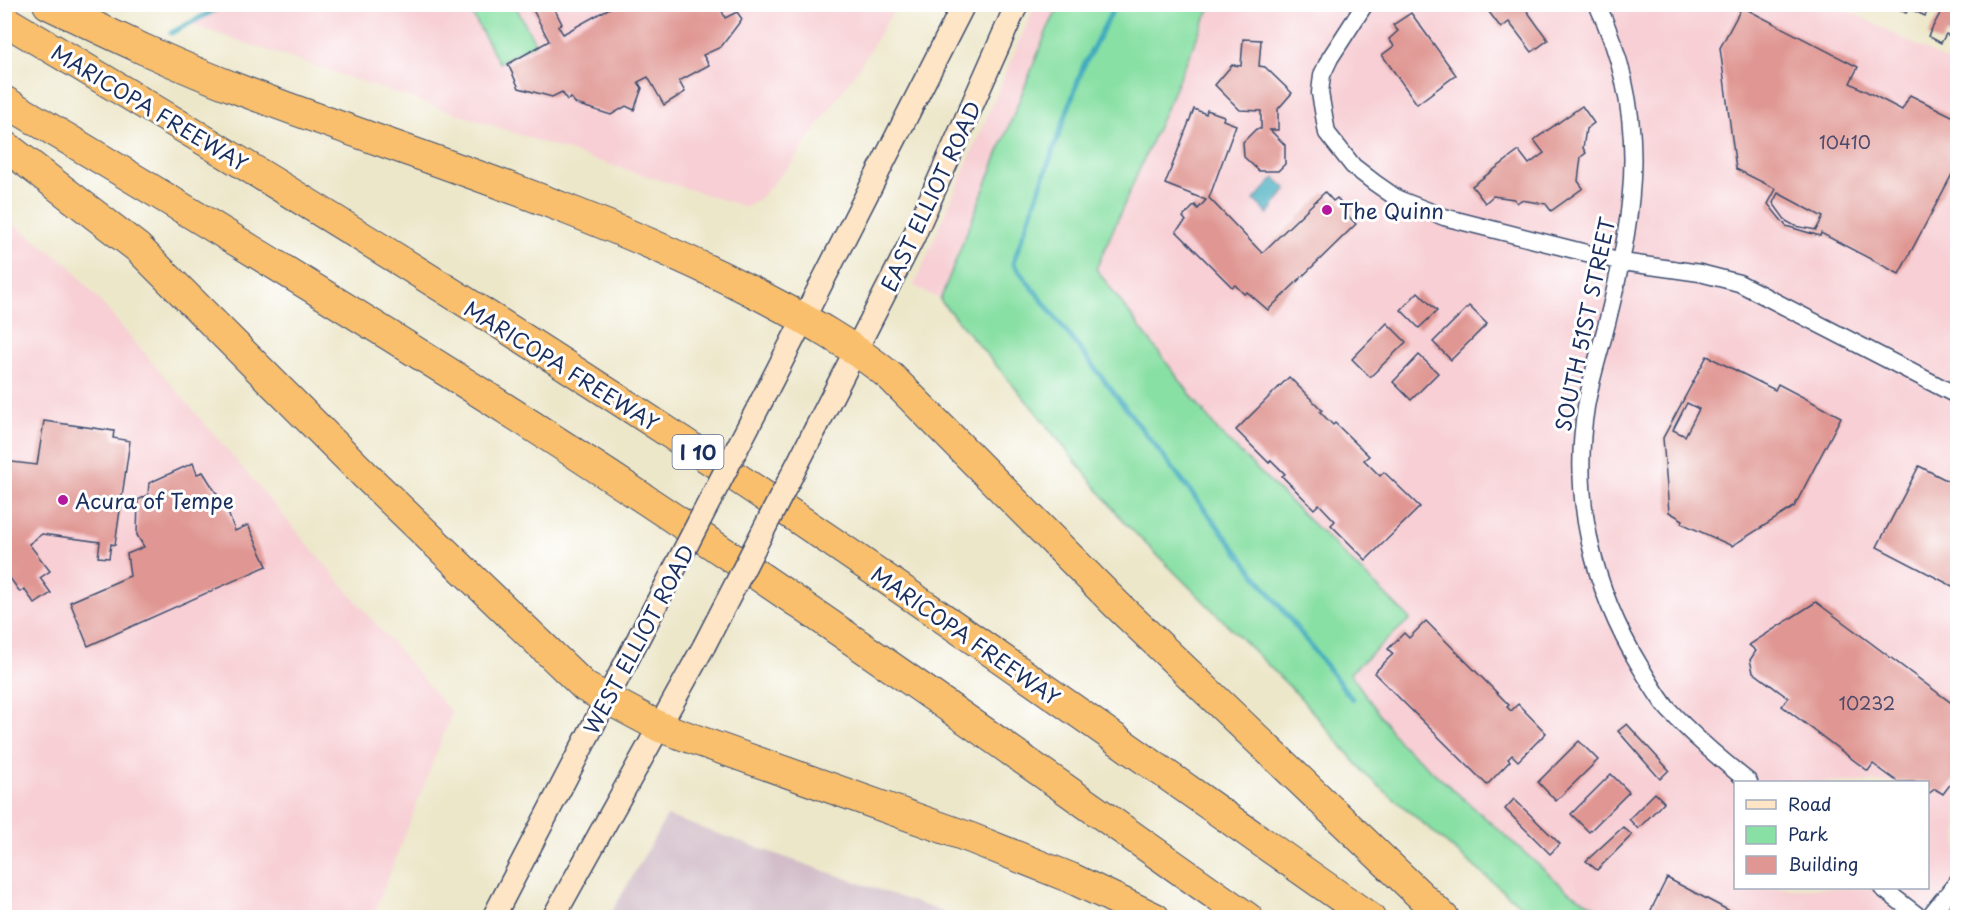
<svg xmlns="http://www.w3.org/2000/svg" width="1962" height="922" font-family="'Playpen Sans',sans-serif">
	<style>
		.built { fill: #f7cfd4; fill-rule: evenodd }
		.industrial { fill: #d2bdc8 }
		.green { fill: #89e0a4; stroke: #528881; stroke-width: 1.5 }
		.water { fill: #3fabbd; stroke: #2d6d8e; stroke-width: 1.5 }
		.lines { fill: none; stroke-linecap: round; stroke-linejoin: round }
		.stream { stroke: #3fabbd; stroke-width: 5 }
		.building { fill: #e09793; fill-rule: evenodd }
		.minor-casing { stroke: #3a4b6e; stroke-width: 19 }
		.secondary-casing { stroke: #3a4b6e; stroke-width: 25 }
		.motorway-casing { stroke: #3a4b6e; stroke-width: 32 }
		.minor { stroke: #fff; stroke-width: 16 }
		.secondary { stroke: #fde5c5; stroke-width: 22 }
		.motorway { stroke: #f9bf6d; stroke-width: 30 }
		.secondary-bridge-casing { stroke: #3a4b6e; stroke-width: 25; stroke-linecap: butt }
		.secondary-bridge { stroke: #fde5c5; stroke-width: 22 }
		.poi-dot { fill: #b5179e; stroke: #fff; stroke-width: 2 }
		.labels { text-anchor: middle; dominant-baseline: central; stroke-width: 6; stroke-linejoin: round; paint-order: stroke }
		.number-label { font-size: 18px; fill: #4c496b }
		.shield { fill: #fff; stroke: #5f6d8e; stroke-width: 1.5 }
		.shield-label { font-size: 20px; font-weight: bold; fill: #1b2f5e }
		.street-label { font-size: 21px; fill: #1b2f5e; stroke: #fff }
		.poi-label { font-size: 21px; fill: #1b2f5e; stroke: #fff; text-anchor: start }
	</style>
	<rect width="100%" height="100%" fill="#fff"/>
	<filter id="ink" filterUnits="userSpaceOnUse"><feTurbulence type="fractalNoise" baseFrequency=".0167" numOctaves="2"/><feDisplacementMap in="SourceGraphic" scale="12" xChannelSelector="R" yChannelSelector="G"/><feConvolveMatrix kernelMatrix="1 2 1 2 8 2 1 2 1" color-interpolation-filters="sRGB"/></filter>
	<filter id="wash" filterUnits="userSpaceOnUse"><feTurbulence type="fractalNoise" baseFrequency=".008" numOctaves="4" result="noise"/><feDisplacementMap in="SourceGraphic" scale="24" xChannelSelector="R" yChannelSelector="G"/><feGaussianBlur stdDeviation="1.35" result="paint"/><feColorMatrix in="noise" values="0 0 0 0 0 0 0 0 0 0 0 0 0 0 0 0 0 1.4 0 .05"/><feComposite in="paint" operator="in"/></filter>
	<g filter="url(#wash)">
		<rect width="100%" height="100%" fill="#ede7ca"/>
		<g class="built">
			<polygon points="215,4 897,5 858,69 792,163 759,199 746,207 595,160 192,25"/>
			<path d="M1035,5H1838L1957,66V917H1534L1367,776L1299,696L1124,522L1031,406L941,300L914,286ZM1736,782H1928V888H1736Z"/>
			<polygon points="4,217 69,265 452,713 373,917 5,917"/>
		</g>
		<polygon class="industrial" points="667,816 957,917 609,917"/>
		<g class="green">
			<polygon points="467,5 515,5 535,43 499,63"/>
			<polygon points="1060,5 1211,5 1096,269 1218,431 1410,619 1350,673 1399,742 1567,890 1600,910 1591,917 1534,917 1367,776 1299,696 1124,522 1031,406 940,300 1048,28"/>
		</g>
		<polygon class="water" points="1275,178 1287,189 1268,214 1254,200"/>
		<g class="lines">
			<g class="stream">
				<polyline points="1116,4 1083,67 1013,263 1352,699"/>
				<polyline points="171,33 226,4"/>
			</g>
		</g>
		<g id="blocks">
			<g class="building">
				<polygon points="539,4 552,4 562,24 558,26 563,34 610,8 608,4 719,4 725,18 737,12 742,19 721,47 703,55 709,65 679,81 685,92 664,105 648,77 638,82 642,88 634,110 626,106 611,115 576,104 571,98 567,100 562,92 552,97 519,88 508,64 549,41 532,8"/>
				<polygon points="1483,4 1530,4 1527,11 1548,40 1532,52 1509,22 1501,28"/>
				<polygon points="1888,4 1931,4 1925,16 1909,8 1906,13"/>
				<polygon points="1945,4 1958,9 1958,40 1946,34 1941,43 1928,36"/>
				<path d="M1742,7L1858,67L1850,83L1902,110L1910,95L1958,119V163L1899,274L1821,233L1820,236L1786,226L1768,204L1776,189L1736,169L1720,48ZM1778,193L1823,217L1816,230L1795,226L1786,221L1773,203Z"/>
				<polygon points="1411,13 1456,75 1417,104 1382,55 1394,46 1389,39 1398,31 1393,25"/>
				<polygon points="1243,39 1261,40 1259,66 1265,67 1292,93 1278,109 1278,130 1270,130 1285,145 1285,164 1278,171 1259,171 1244,157 1243,142 1256,129 1261,129 1261,111 1240,110 1215,85 1232,65 1241,66"/>
				<polygon points="1582,106 1594,123 1586,129 1583,148 1586,153 1581,157 1578,181 1583,188 1551,211 1546,204 1521,200 1517,203 1514,199 1493,196 1485,203 1472,186 1519,151 1529,164 1544,153 1534,140"/>
				<polygon points="1194,109 1206,114 1207,110 1224,116 1223,120 1236,125 1209,198 1262,253 1325,192 1333,201 1337,198 1349,211 1346,214 1356,224 1268,310 1247,292 1244,294 1235,285 1232,287 1176,231 1186,221 1183,217 1195,205 1198,209 1206,200 1165,184"/>
				<polygon points="1418,292 1437,311 1419,328 1401,310"/>
				<polygon points="1469,306 1487,324 1451,360 1433,342"/>
				<polygon points="1387,323 1406,342 1370,377 1352,359"/>
				<polygon points="1419,355 1438,373 1411,400 1393,382"/>
				<path d="M1707,356L1775,390L1778,384L1841,417L1794,507L1732,546L1681,523L1683,520L1669,512L1663,438ZM1687,403L1699,409L1685,436L1673,430Z"/>
				<polygon points="1289,377 1322,410 1320,412 1333,425 1335,423 1369,456 1364,460 1380,476 1384,472 1420,507 1366,560 1331,525 1335,521 1319,504 1314,509 1282,476 1285,474 1271,460 1269,463 1236,430"/>
				<polygon points="44,421 114,431 113,438 130,441 115,545 111,544 109,558 98,557 100,542 42,534 29,544 50,571 40,578 51,593 35,604 24,589 20,592 4,570 4,461 37,465"/>
				<polygon points="193,463 197,474 203,472 227,510 235,531 248,525 267,566 88,646 70,602 130,576 127,554 144,547 137,535 138,500 148,495 149,483"/>
				<polygon points="1919,466 1958,486 1958,589 1877,547"/>
				<polygon points="1816,602 1958,708 1958,774 1943,794 1935,789 1928,794 1928,782 1898,782 1873,764 1868,771 1782,706 1788,698 1753,672 1750,660 1756,651 1749,645"/>
				<polygon points="1426,621 1509,705 1507,707 1511,711 1518,704 1546,733 1518,761 1512,755 1508,759 1510,761 1487,785 1374,673 1393,654 1388,649 1404,633 1409,638"/>
				<polygon points="1627,724 1669,770 1660,779 1618,731"/>
				<polygon points="1579,741 1598,760 1556,801 1538,782"/>
				<polygon points="1611,774 1629,792 1589,832 1571,814"/>
				<polygon points="1655,793 1664,802 1638,829 1629,819"/>
				<polygon points="1514,799 1560,844 1550,854 1505,809"/>
				<polygon points="1623,827 1632,835 1597,870 1586,861"/>
				<polygon points="1667,878 1743,918 1647,918"/>
			</g>
		</g>
	</g>
	<g filter="url(#ink)">
		<use href="#blocks" fill-opacity="0" stroke="#3a4b6e" stroke-width="1.5"/>
		<g class="lines">
			<defs>
				<g id="minor">
					<polyline points="1365,4 1330,58 1322,75 1320,93 1327,133 1353,166 1375,183 1398,199 1444,217 1622,262 1700,273 1739,283 1958,396"/>
					<path d="M1597,4C1649,114 1636,206 1608,319C1601,348 1591,377 1586,407C1571,499 1593,589 1641,668C1649,681 1658,697 1668,709C1693,736 1721,760 1749,782"/>
					<polyline points="1882,888 1921,918"/>
					<polyline points="1928,918 1958,881"/>
				</g>
				<g id="secondary">
					<polyline points="762,400 964,4"/>
					<polyline points="816,428 913,238 1017,4"/>
					<polyline points="493,918 649,618"/>
					<polyline points="553,918 704,646"/>
				</g>
				<g id="motorway">
					<path d="M48,4C112,35 177,66 243,91C351,132 460,167 566,209C633,235 697,263 761,296C807,320 851,344 891,377L1117,605L1444,918"/>
					<path d="M4,20C230,154 455,292 674,436C910,591 1139,756 1370,918"/>
					<path d="M4,101C221,230 436,361 646,500C849,635 1048,777 1248,918"/>
					<polyline points="4,145 138,248 365,475 585,687 660,727 971,838 1071,878 1155,918"/>
				</g>
			</defs>
			<use href="#minor" class="minor-casing"/>
			<use href="#secondary" class="secondary-casing"/>
			<use href="#motorway" class="motorway-casing"/>
			<use href="#minor" class="minor"/>
			<use href="#secondary" class="secondary"/>
			<use href="#motorway" class="motorway"/>
			<defs>
				<g id="secondary-bridge">
					<polyline points="649,618 762,400"/>
					<polyline points="704,646 816,428"/>
				</g>
			</defs>
			<use href="#secondary-bridge" class="secondary-bridge-casing"/>
			<use href="#secondary-bridge" class="secondary-bridge"/>
		</g>
	</g>
	<g class="poi-dot">
		<circle cx="1327" cy="210" r="6"/>
		<circle cx="63" cy="500" r="6"/>
	</g>
	<g class="labels">
		<g class="number-label">
			<text x="1845" y="141">10410</text>
			<text x="1867" y="702">10232</text>
		</g>
		<rect class="shield" x="672.5" y="435" width="51" height="34" rx="4.5"/>
		<g class="shield-label">
			<text x="698" y="452">I 10</text>
		</g>
		<g class="street-label">
			<text transform="translate(150 107) rotate(31)">MARICOPA FREEWAY</text>
			<text transform="translate(930 196) rotate(-65)">EAST ELLIOT ROAD</text>
			<text transform="translate(1584 324) rotate(-78)">SOUTH 51ST STREET</text>
			<text transform="translate(562 365) rotate(32)">MARICOPA FREEWAY</text>
			<text transform="translate(966 635) rotate(35)">MARICOPA FREEWAY</text>
			<text transform="translate(638 639) rotate(-62)">WEST ELLIOT ROAD</text>
		</g>
		<g class="poi-label">
			<text x="1339" y="210">The Quinn</text>
			<text x="75" y="500">Acura of Tempe</text>
		</g>
	</g>
	<rect width="1962" height="922" fill="none" stroke="#fff" stroke-width="24"/>
	<rect x="1734" y="781" width="195" height="108" fill="#ffffff" stroke="#a4acbf" stroke-width="1.5"/>
	<rect x="1746" y="800" width="30" height="9" fill="#fde5c5" stroke="#a4acbf" stroke-width="1.5"/>
	<text x="1788" y="811" font-size="18" fill="#1b2f5e">Road</text>
	<rect x="1746" y="826" width="30" height="18" fill="#89e0a4" stroke="#a4acbf" stroke-width="1.5"/>
	<text x="1788" y="841" font-size="18" fill="#1b2f5e">Park</text>
	<rect x="1746" y="856" width="30" height="18" fill="#e09793" stroke="#a4acbf" stroke-width="1.5"/>
	<text x="1788" y="871" font-size="18" fill="#1b2f5e">Building</text>
</svg>
